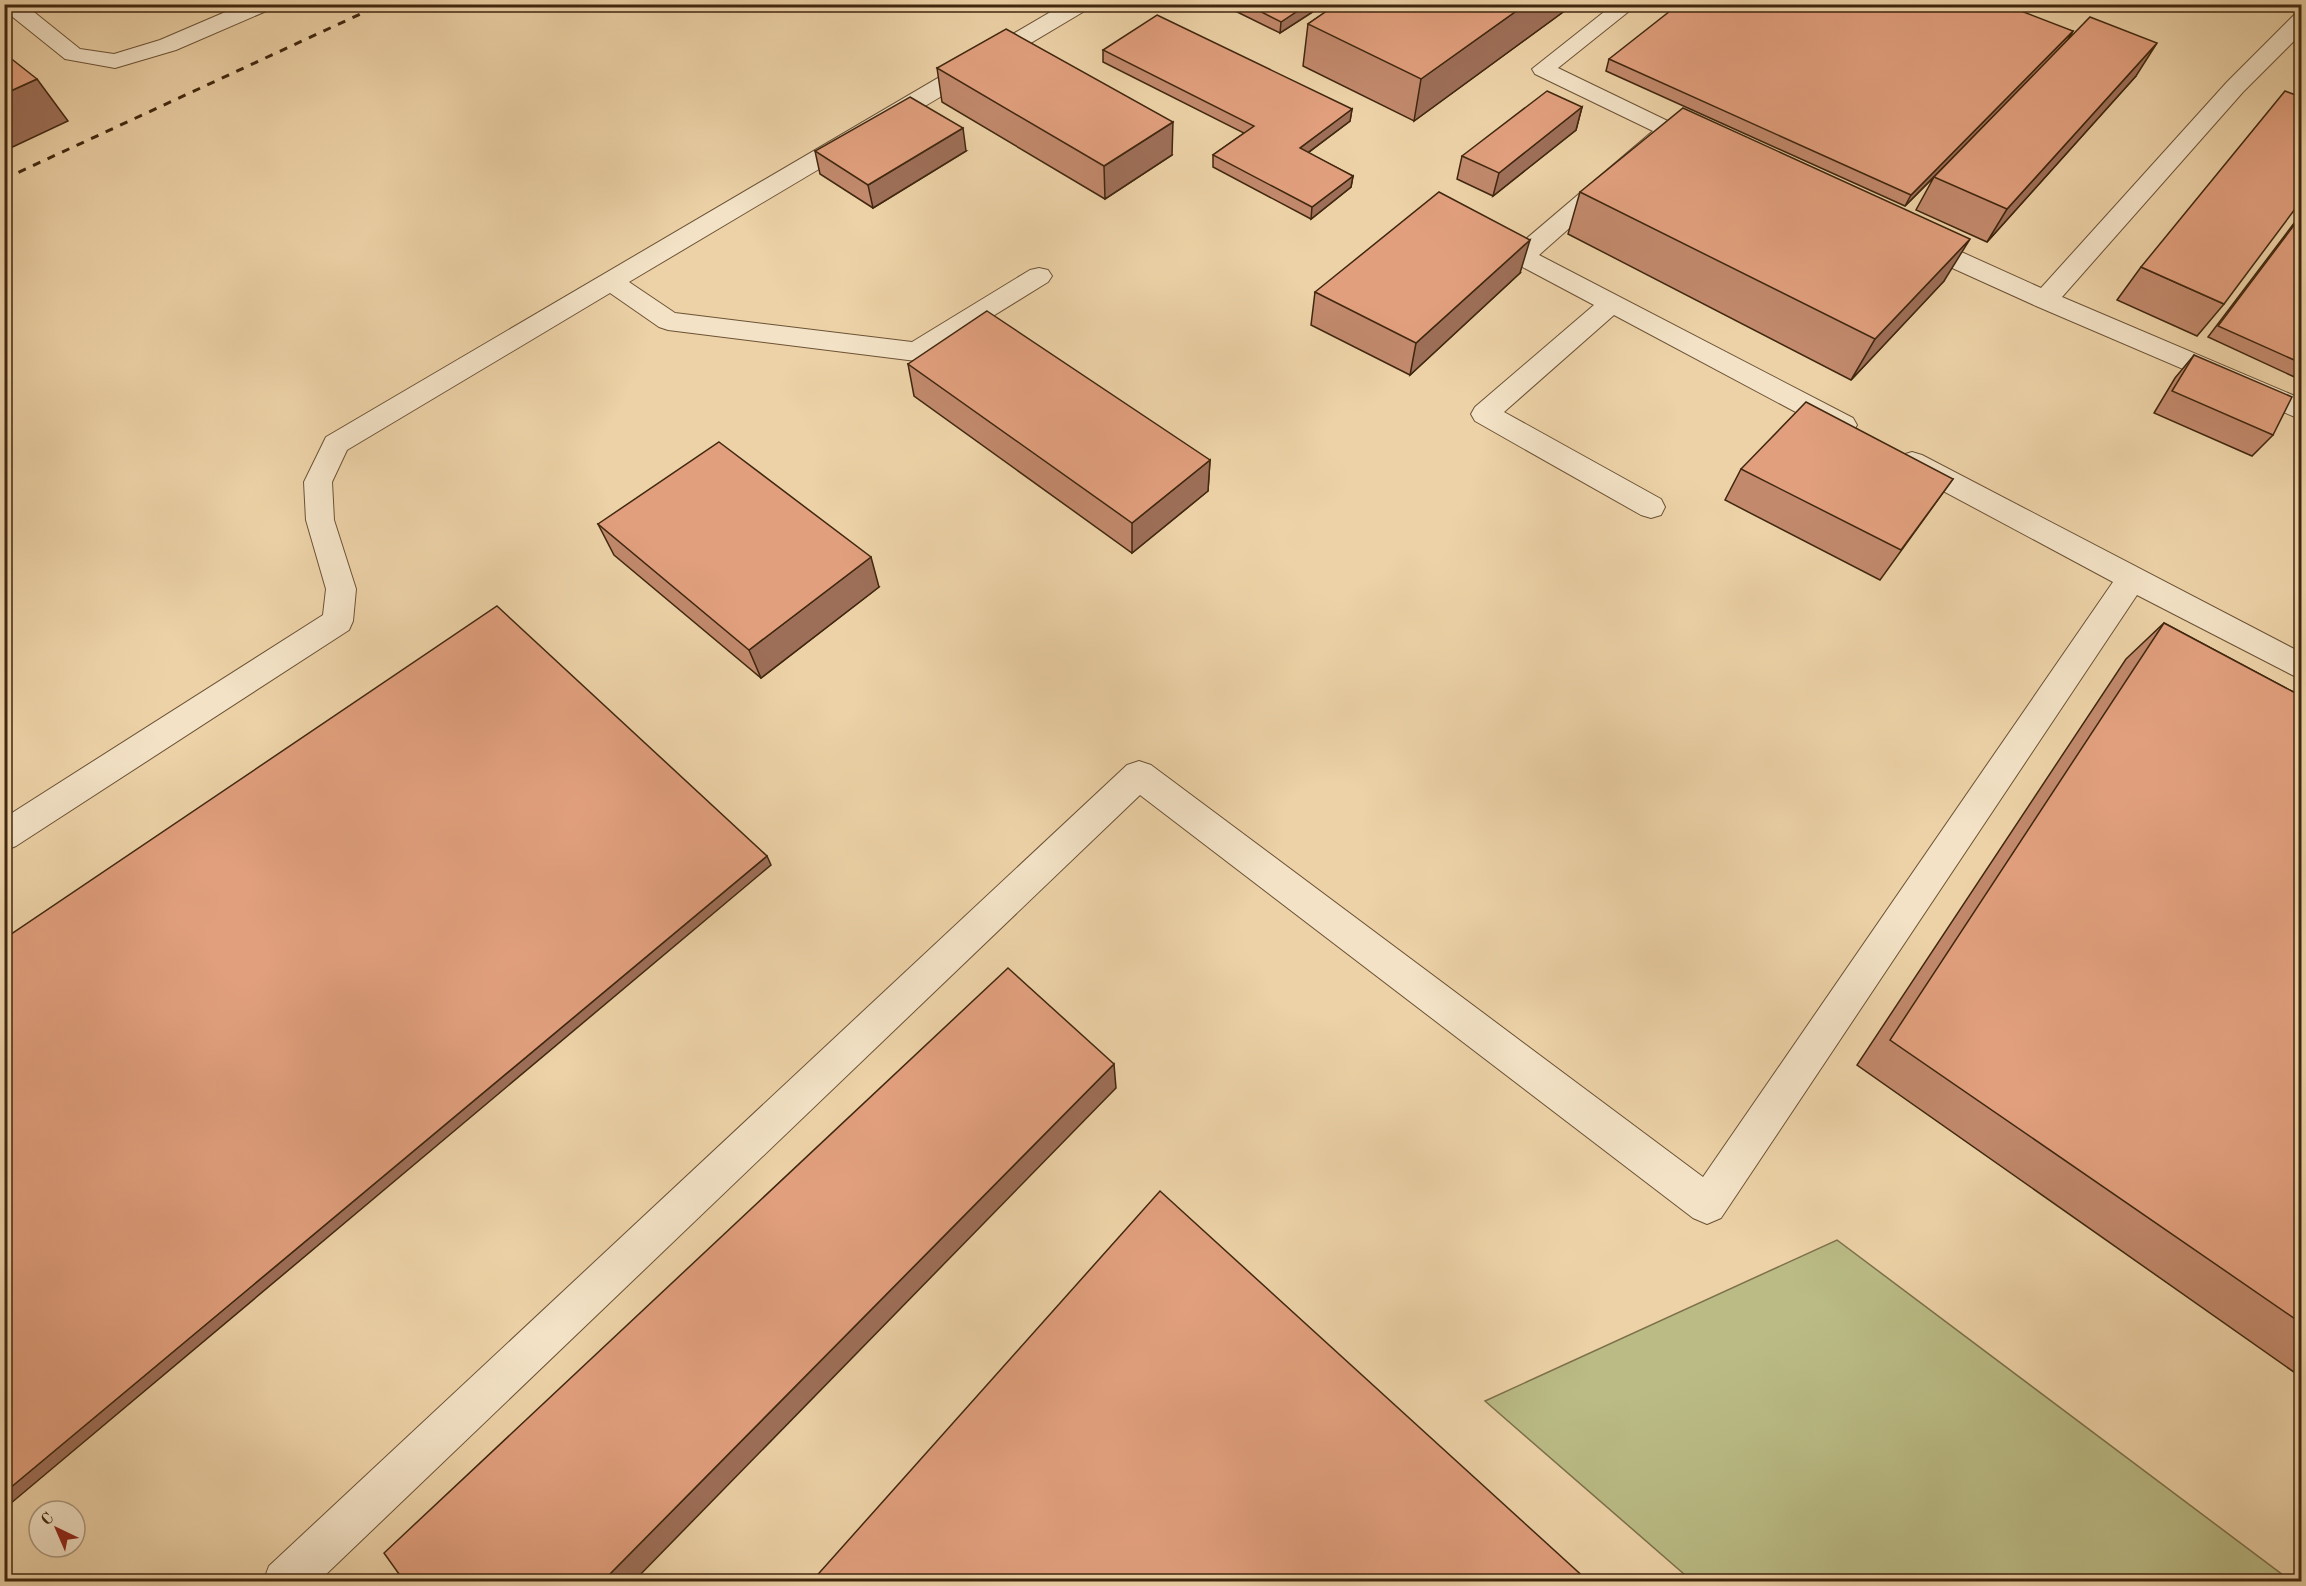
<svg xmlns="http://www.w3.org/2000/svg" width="2306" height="1586" font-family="'Old Standard TT',serif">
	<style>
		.green { fill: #babb85; stroke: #7d714a; stroke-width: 1.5 }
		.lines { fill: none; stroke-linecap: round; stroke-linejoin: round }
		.minor-casing { stroke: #6b5235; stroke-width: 2 }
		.minor { fill: #f3e2c6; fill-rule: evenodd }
		.rail { stroke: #40270f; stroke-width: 3; stroke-dasharray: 8 8; stroke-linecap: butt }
		.wall { fill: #c2896c; stroke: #40270f; stroke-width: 1.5 }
		.shaded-wall { fill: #9e6f58; stroke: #40270f; stroke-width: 1.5 }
		.building { fill: #e19f7d; stroke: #40270f; stroke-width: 1.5 }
	</style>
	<rect width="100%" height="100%" fill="#edd2a7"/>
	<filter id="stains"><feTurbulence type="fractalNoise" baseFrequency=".00333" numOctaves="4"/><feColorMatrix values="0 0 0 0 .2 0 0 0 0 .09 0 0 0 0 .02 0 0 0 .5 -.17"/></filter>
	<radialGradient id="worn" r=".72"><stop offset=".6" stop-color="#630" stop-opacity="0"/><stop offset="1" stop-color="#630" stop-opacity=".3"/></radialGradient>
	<polygon class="green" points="1837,1240 2291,1581 1692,1581 1485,1401"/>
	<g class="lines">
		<defs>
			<g id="minor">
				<polygon points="4,4 24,4 80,49 114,54 160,40 244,4 273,4 271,9 176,50 115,68 65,59 4,10"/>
				<polygon points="1064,4 1090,4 1088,9 629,282 675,313 912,342 1030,270 1039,268 1048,270 1052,276 1048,282 925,358 916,361 668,330 659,327 610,293 347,450 332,482 334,520 356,589 353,621 349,630 16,846 4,851 4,818 323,615 326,589 306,520 304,482 326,437"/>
				<polygon points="1614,4 1638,4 1558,68 1676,125 1680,130 1539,255 1853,418 1857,425 1853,432 1843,435 1833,432 1614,315 1504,412 1661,499 1665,507 1661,515 1651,518 1641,515 1475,421 1471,414 1475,407 1594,305 1513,262 1509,256 1513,250 1653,131 1535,74 1532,69"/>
				<polygon points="2302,14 2302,33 2243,92 2062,297 2302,399 2302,420 2036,306 1908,248 1905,242 1908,236 1917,234 1926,236 2041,288 2227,82 2294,15"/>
				<polygon points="1912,452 1922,455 2302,653 2302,680 2137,595 1721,1218 1707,1224 1693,1218 1140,795 318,1582 263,1582 269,1566 1127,765 1139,761 1151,765 1703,1177 2113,582 1902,469 1898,462 1902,455"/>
			</g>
		</defs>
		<use href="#minor" class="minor-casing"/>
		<use href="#minor" class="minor"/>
		<polyline class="rail" points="4,179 382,4"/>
	</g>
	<g class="wall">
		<polygon points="1221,4 1325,4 1280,33"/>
		<polygon points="1337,4 1574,4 1414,121 1303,66 1308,24"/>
		<polygon points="2073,31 2068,40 2136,76 1987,242 1916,210 1934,177 1964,147 1905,206 1606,71 1609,59"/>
		<polygon points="1103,50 1352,109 1350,121 1308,153 1353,176 1351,187 1311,219 1213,167 1213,155 1244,133 1103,62"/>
		<polygon points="937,68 1172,155 1105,199 942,102"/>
		<polygon points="1582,107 1576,130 1493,196 1457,179 1462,156"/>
		<polygon points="815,151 966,151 873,208 820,174"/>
		<polygon points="1580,192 1944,281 1851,380 1568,234"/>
		<polygon points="2301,214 2301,380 2208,337"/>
		<polygon points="2141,267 2224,304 2197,336 2117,300"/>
		<polygon points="1520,273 1410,375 1311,325 1315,292"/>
		<polygon points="2194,355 2273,435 2252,456 2154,413 2175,378"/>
		<polygon points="908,364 1210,460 1208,491 1132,553 914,396"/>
		<polygon points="1741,469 1953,479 1880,580 1725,500"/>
		<polygon points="598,524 879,587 761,678 614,555"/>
		<polygon points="2164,623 2301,696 2301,1377 1857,1065 2126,659"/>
	</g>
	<g class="shaded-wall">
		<polygon points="1308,4 1325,4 1280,33 1281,22"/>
		<polygon points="1526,4 1574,4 1414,121 1421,79"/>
		<polygon points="2073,31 2066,43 1905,206 1911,195"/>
		<polygon points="2157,43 2136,76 1987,242 2007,209"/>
		<polygon points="37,79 68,121 4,151 4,94"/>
		<polygon points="1582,107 1576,130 1493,196 1499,173"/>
		<polygon points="1352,109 1350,121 1298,160 1300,148"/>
		<polygon points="1173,122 1172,155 1105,199 1104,166"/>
		<polygon points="963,128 966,151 873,208 868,185"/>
		<polygon points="1353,176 1351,187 1311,219 1312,207"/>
		<polygon points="1970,239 1944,281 1851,380 1875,339"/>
		<polygon points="1530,240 1520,273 1410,375 1416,343"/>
		<polygon points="1210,460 1208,491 1132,553 1132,523"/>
		<polygon points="871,557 879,587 761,678 749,650"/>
		<polygon points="767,856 771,865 4,1509 4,1493"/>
		<polygon points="1114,1064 1116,1088 634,1581 603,1581"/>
	</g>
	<g class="building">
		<polygon points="1246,4 1308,4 1281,22"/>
		<polygon points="1337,4 1526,4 1421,79 1308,24"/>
		<polygon points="1679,4 2003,4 2073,31 1911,195 1609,59"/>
		<polygon points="1157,15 1352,109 1300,148 1353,176 1312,207 1213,155 1254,126 1103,50"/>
		<polygon points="2090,17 2157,43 2007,209 1934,177"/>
		<polygon points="1006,29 1173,122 1104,166 937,68"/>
		<polygon points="4,53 37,79 4,94"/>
		<polygon points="1547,91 1582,107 1499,173 1462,156"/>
		<polygon points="2285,91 2301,97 2301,201 2224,304 2141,267"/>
		<polygon points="910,97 963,128 868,185 815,151"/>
		<polygon points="1683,108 1970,239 1875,339 1580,192"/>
		<polygon points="1439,192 1530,240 1416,343 1315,292"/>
		<polygon points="2301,216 2301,363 2218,326"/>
		<polygon points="987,311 1210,460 1132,523 908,364"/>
		<polygon points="2194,355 2292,397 2273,435 2172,391"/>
		<polygon points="1806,402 1953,479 1901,550 1741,469"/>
		<polygon points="719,442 871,557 749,650 598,524"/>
		<polygon points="497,606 767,856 4,1493 4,939"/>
		<polygon points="2164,623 2301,696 2301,1323 1890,1040"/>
		<polygon points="1008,968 1114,1064 603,1581 404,1581 384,1553"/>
		<polygon points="1160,1191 1588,1581 812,1581"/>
	</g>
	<rect width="2306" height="1586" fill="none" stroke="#edd2a7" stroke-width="24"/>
	<rect x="6" y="6" width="2294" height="1574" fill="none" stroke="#40270f" stroke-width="3"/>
	<rect x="12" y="12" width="2282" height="1562" fill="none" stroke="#40270f" stroke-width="1.5"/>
	<g transform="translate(57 1529) rotate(316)"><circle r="28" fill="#f3e2c6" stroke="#ab977d" stroke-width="1.5"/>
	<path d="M0-4.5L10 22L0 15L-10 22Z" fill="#8f2418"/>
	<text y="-9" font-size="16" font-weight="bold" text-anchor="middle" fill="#40270f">С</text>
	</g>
	<rect width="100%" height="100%" filter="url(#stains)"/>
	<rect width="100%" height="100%" fill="url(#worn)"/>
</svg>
